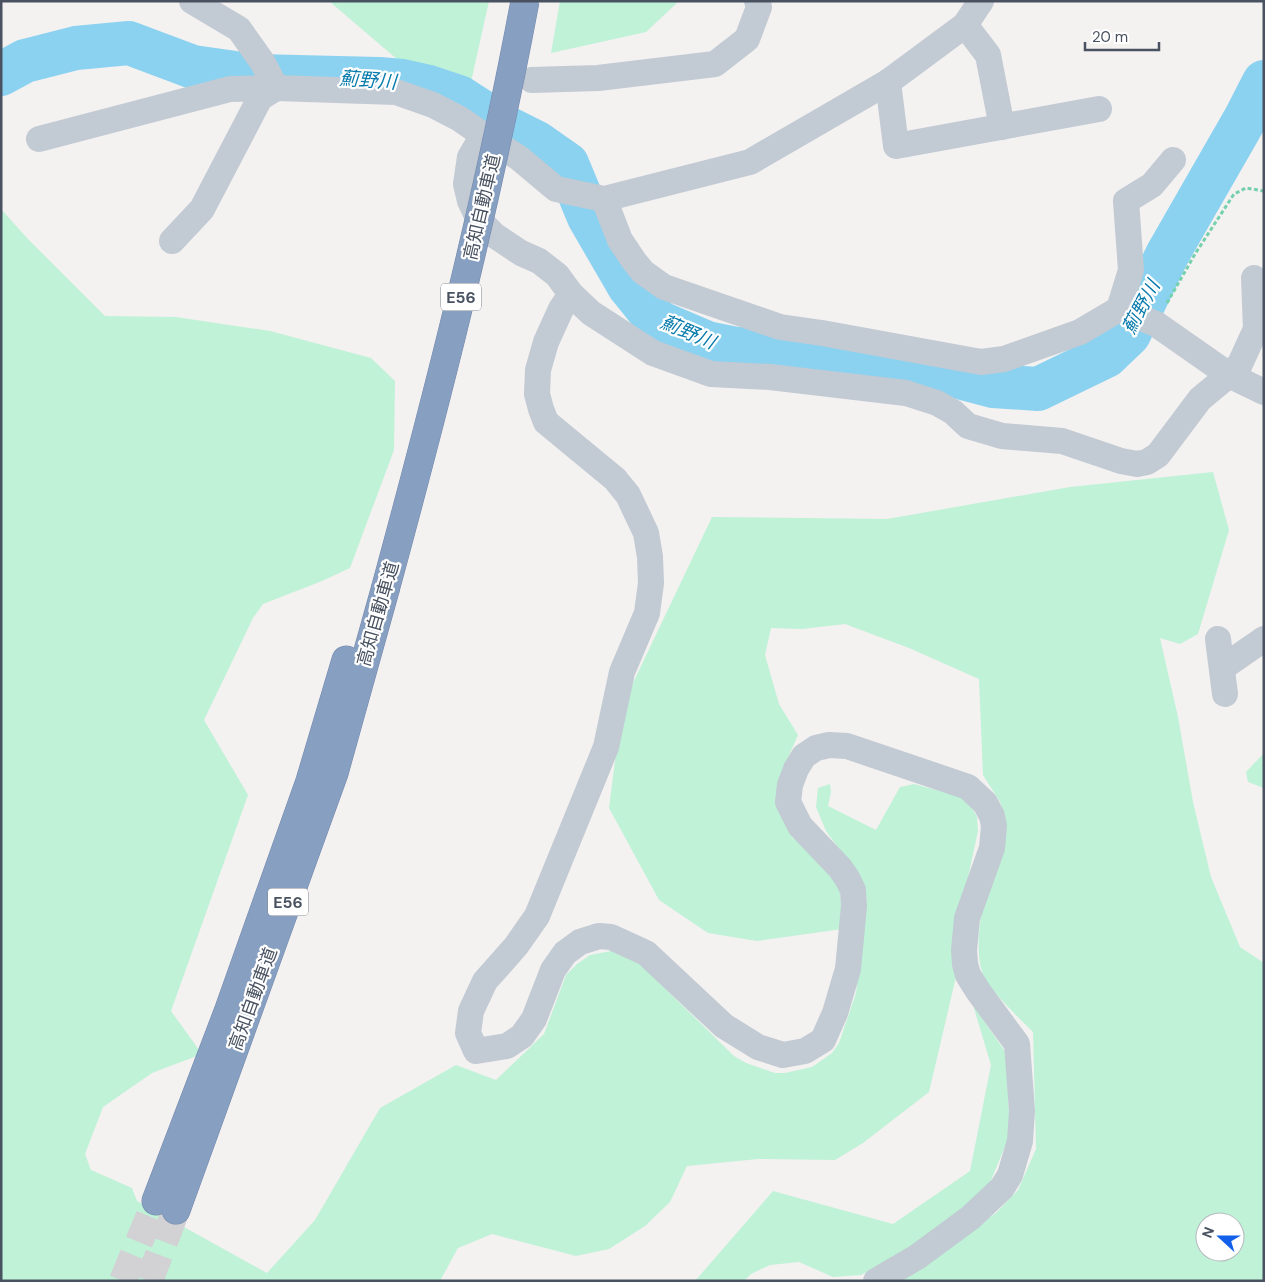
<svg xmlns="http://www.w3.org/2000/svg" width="1265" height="1282" font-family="'DM Sans','Noto Sans JP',sans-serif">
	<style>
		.green { fill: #bff2d7; fill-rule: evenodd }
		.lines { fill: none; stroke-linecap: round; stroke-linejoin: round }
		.river { stroke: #8bd2f0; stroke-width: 44 }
		.motorway-tunnel { stroke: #d2d1d4; stroke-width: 28; stroke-dasharray: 28 14; stroke-linecap: butt }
		.motorway-casing { stroke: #7389ad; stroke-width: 29 }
		.path { stroke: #75d1ac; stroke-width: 3; stroke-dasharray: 4 2.5; stroke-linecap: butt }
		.minor { stroke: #c2cad3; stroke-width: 26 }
		.motorway { stroke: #879fc1; stroke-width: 28 }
		.motorway-bridge-casing { stroke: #7389ad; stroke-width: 29; stroke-linecap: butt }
		.motorway-bridge { stroke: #879fc1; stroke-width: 28 }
		.labels { text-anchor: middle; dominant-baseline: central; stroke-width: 4.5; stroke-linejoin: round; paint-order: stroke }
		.shield { fill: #fff; stroke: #7f8690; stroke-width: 1 }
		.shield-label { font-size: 16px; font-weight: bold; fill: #485260 }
		.street-label { font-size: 18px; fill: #485260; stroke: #fff }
		.water-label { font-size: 19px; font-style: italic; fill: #087bac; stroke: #fff }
	</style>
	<rect width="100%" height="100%" fill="#f4f1f1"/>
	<g class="green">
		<polygon points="329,1 489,1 471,82 438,78 398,60"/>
		<polygon points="560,1 679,1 646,32 551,53"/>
		<polygon points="1,209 27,238 105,316 176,317 270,331 371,358 395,381 394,450 350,568 322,581 263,604 253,618 204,720 248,795 171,1011 202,1054 152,1073 103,1107 85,1154 91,1170 132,1188 137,1201 267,1273 315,1220 380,1108 456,1065 496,1080 544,1034 566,975 577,964 590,955 611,951 640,964 734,1056 746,1063 775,1073 785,1073 812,1067 832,1053 839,1043 856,993 867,900 861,879 826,831 816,807 818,788 830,784 831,792 828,806 876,830 900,787 914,784 962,797 971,806 977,817 978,831 956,933 956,977 929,1092 863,1143 835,1160 758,1159 687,1166 670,1202 645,1226 609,1249 576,1256 492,1234 458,1248 440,1281 1,1281"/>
		<path d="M1213,472L1229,530L1198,634L1180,644L1160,638L1178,717L1193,802L1211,877L1240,947L1264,963V1281H896L996,1213L1018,1190L1036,1149L1033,1032C1021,1020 990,990 984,977C967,939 995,855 1005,815L1000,802L983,775L979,679L909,648L845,624L802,629L771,628L765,655L779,704L798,735L782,771L778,810L792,837L823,862L840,884L842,929L757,941L708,933L659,900L609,808L622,706L712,517L887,519L1070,487ZM1205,1222H1235V1252H1205Z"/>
		<polygon points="1264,753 1264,788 1248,782 1246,772"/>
		<polygon points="973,1005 1006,1053 1010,1134 990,1183 958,1214 897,1256 861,1275 833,1277 799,1262 770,1265 751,1274 744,1281 695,1281 773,1191 893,1224 970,1171 991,1065"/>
	</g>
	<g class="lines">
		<polyline class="river" points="1,74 25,61 76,48 129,43 193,67 257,76 379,79 402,81 429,87 459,97 507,128 537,143 567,164 589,217 629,286 658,322 707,343 737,349 811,348 910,364 993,386 1038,389 1106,356 1129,334 1167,255 1245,119 1264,82"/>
		<g class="motorway-tunnel">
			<polyline points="123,1281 156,1201"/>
			<polyline points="149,1281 176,1210"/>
		</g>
		<defs>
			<g id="motorway">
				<polyline points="156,1201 228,1012 310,781 346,660"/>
				<polyline points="176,1210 334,773 385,590"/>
			</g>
		</defs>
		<use href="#motorway" class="motorway-casing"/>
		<polyline class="path" points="1167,303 1195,254 1234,194 1246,188 1264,191"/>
		<g class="minor">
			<polyline points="192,1 239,29 263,63 276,88"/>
			<polyline points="981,1 965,25 888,82 750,162 604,199 556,189 519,158 483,135 470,157 466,184 470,201 479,220 494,235 521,253 539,261 557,275 571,294 591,313 653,353 711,374 770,377 906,393 937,403 953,412 968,426 1002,436 1062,441 1121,461 1137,464 1147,462 1158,455 1200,399 1229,375 1240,364 1256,329 1254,278"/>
			<polyline points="965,25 988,55 1002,127"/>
			<polyline points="532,80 598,78 715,64 747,39 759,7 757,1"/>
			<polyline points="888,82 896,146 1099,109"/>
			<polyline points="39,139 230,89 276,88 396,92 433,105 460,119 483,135"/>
			<polyline points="604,199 620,240 634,261 643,272 664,287 780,327 822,333 981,362 1004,359 1080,332 1119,309 1156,324 1229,375 1264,392"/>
			<polyline points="172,241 202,209 260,98 276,88"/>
			<polyline points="571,294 561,309 546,342 538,370 537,394 541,409 546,422 615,479 628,495 646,533 650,557 651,583 647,613 622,672 606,747 537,916 516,946 485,981 471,1011 468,1033 476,1051 507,1046 522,1036 534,1019 553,970 565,953 580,942 599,936 611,937 646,953 724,1026 758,1047 783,1055 805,1051 823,1040 835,1013 848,969 854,906 853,890 847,878 840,868 800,826 788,802 790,785 796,769 804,756 816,748 829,745 847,746 968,787 985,803 992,816 994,826 992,848 967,918 964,950 965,964 968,975 978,991 1017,1044 1022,1111 1020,1141 1010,1175 1002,1188 970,1218 917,1257 876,1281"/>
			<polyline points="1119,309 1131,270 1126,201 1152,185 1173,160"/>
			<polyline points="1218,639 1225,694"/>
			<polyline points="1222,668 1264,639"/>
		</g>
		<use href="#motorway" class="motorway"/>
		<defs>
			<path id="motorway-bridge" d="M385,590C438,395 488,199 525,1"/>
		</defs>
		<use href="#motorway-bridge" class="motorway-bridge-casing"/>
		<use href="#motorway-bridge" class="motorway-bridge"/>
	</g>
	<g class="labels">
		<g class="shield">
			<rect x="441" y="283.5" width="40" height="27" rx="4"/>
			<rect x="268" y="888.5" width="40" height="27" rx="4"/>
		</g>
		<g class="shield-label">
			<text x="461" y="297">E56</text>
			<text x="288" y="902">E56</text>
		</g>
		<g class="street-label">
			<text transform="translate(482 207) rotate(-77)">高知自動車道</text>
			<text transform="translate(378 614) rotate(-74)">高知自動車道</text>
			<text transform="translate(253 999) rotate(-70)">高知自動車道</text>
		</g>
		<g class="water-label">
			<text transform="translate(368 80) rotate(4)">薊野川</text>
			<text transform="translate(1141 307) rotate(-62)">薊野川</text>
			<text transform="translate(688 332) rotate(23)">薊野川</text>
		</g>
	</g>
	<rect width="1265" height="1282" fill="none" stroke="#485260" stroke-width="5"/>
	<g transform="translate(1220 1237) rotate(291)"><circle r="24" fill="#ffffff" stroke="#b6babf"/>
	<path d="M0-4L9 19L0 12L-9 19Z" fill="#125fec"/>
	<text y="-8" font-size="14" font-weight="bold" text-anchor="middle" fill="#485260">N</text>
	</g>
	<path d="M1085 42v8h74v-8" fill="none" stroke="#485260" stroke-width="2.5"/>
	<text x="1092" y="42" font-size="15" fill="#485260" stroke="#ffffff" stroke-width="4" paint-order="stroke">20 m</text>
</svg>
